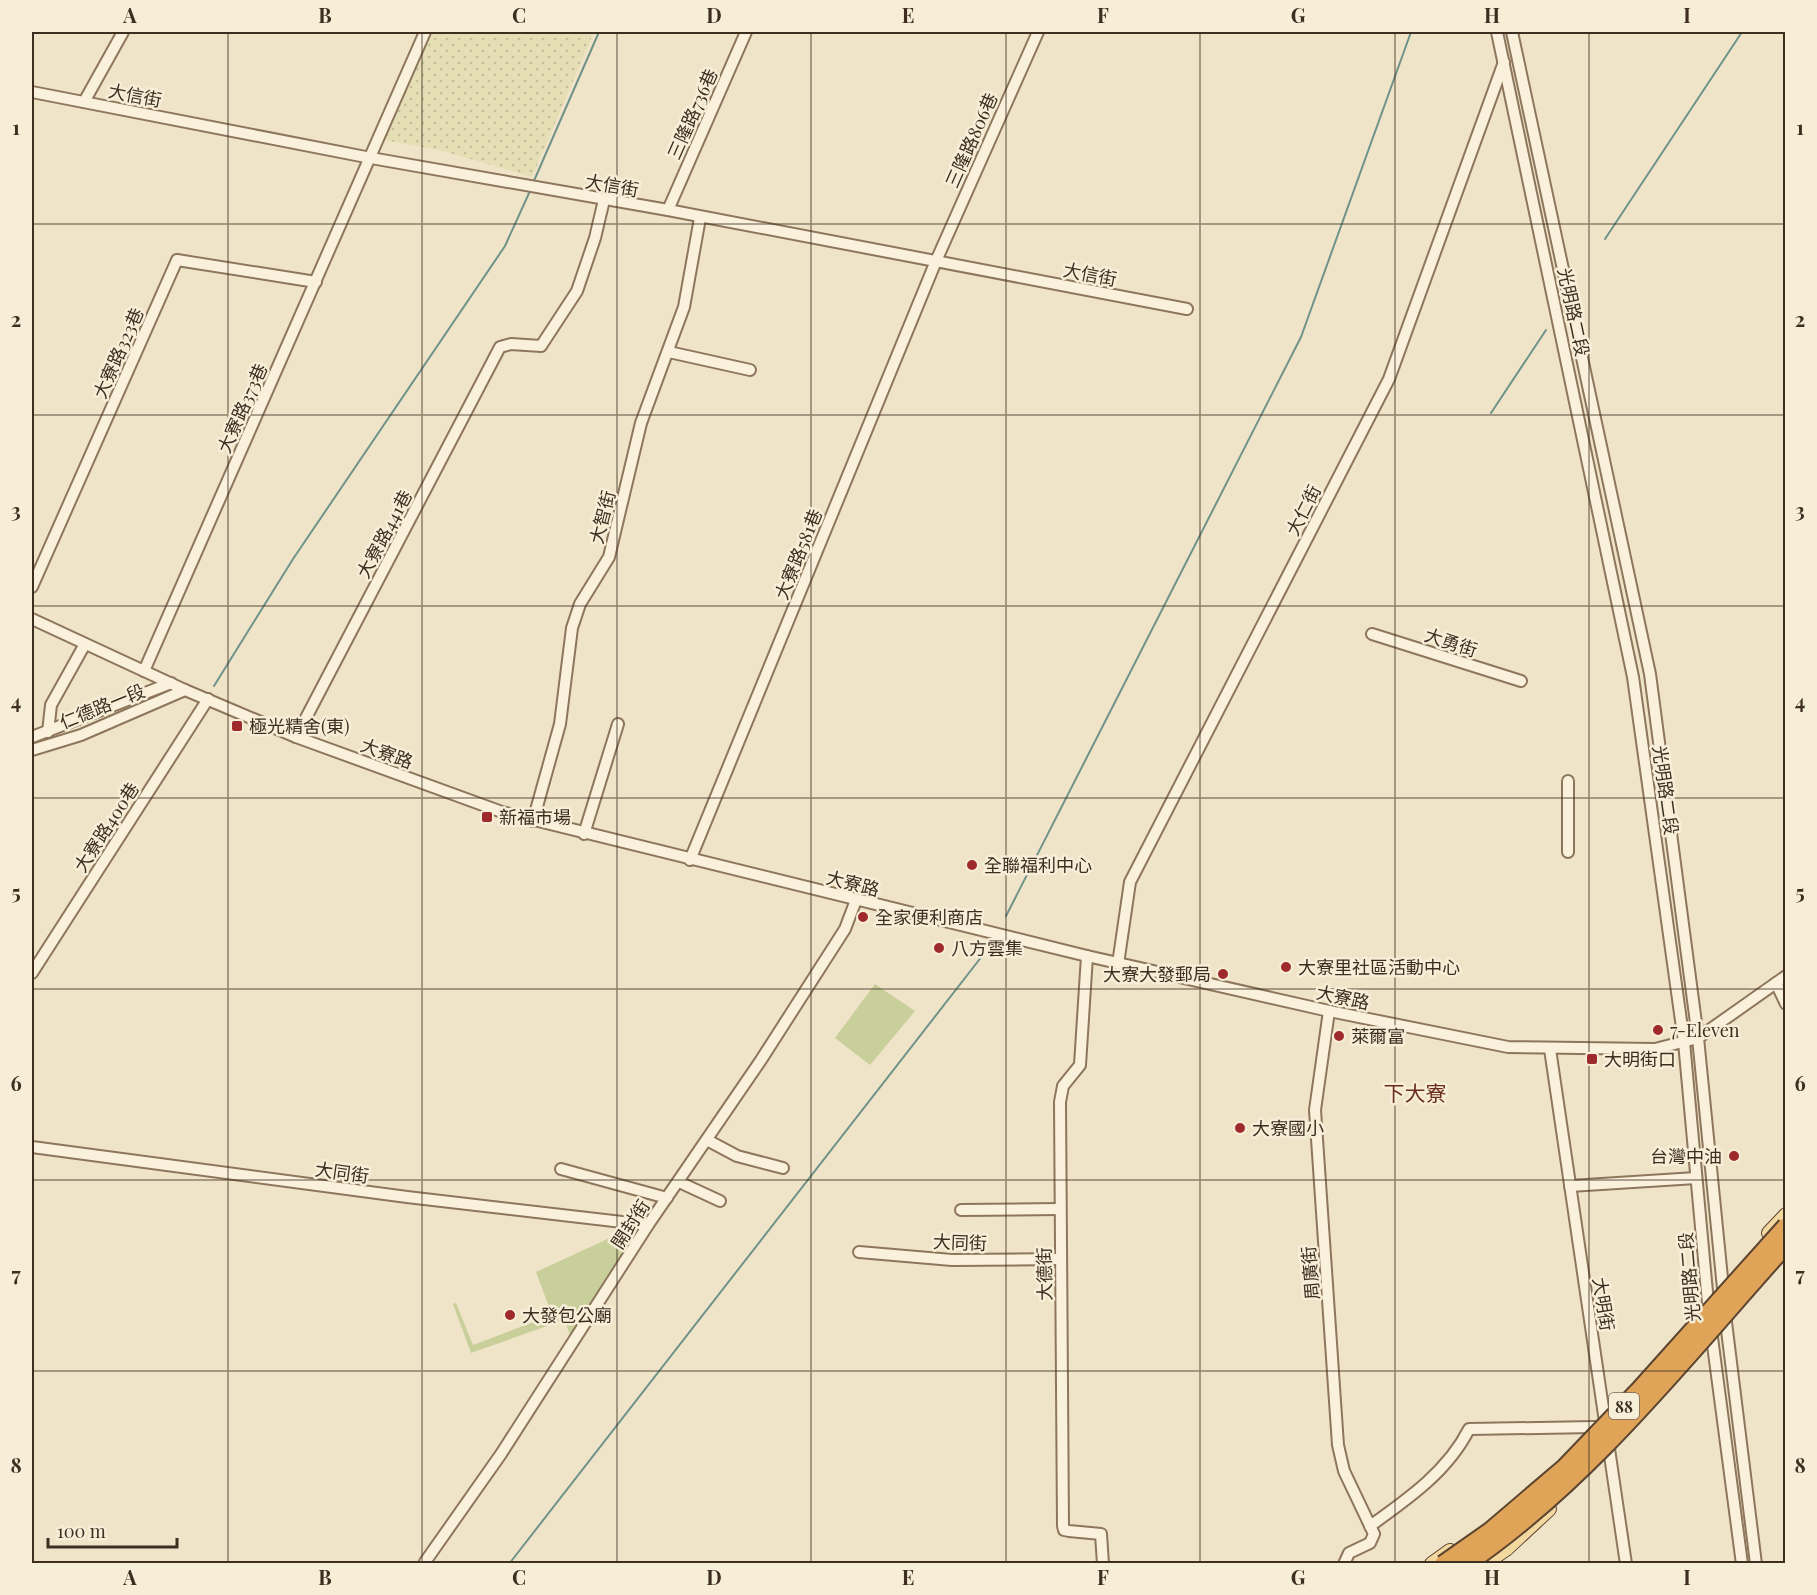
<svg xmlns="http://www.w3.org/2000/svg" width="1817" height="1595" font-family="'Playfair Display','Noto Sans TC',serif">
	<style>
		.farmland { fill: url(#farmland-dots) }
		.green { fill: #c9cf9b }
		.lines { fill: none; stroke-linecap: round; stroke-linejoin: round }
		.stream { stroke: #6f938a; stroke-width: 2 }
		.minor-casing { stroke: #8d765c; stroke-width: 14 }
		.major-casing { stroke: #5b4430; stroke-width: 16 }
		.minor { stroke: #faf1dc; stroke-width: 10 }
		.major { stroke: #f3d9a0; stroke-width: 14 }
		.highway-bridge-casing { stroke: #5b4430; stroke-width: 20; stroke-linecap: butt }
		.highway-bridge { stroke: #e0a458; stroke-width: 16 }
		.grid { fill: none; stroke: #3d2e20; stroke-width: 1.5; stroke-opacity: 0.55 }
		.poi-dot { fill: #9e2a2b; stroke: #f7eed8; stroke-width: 2 }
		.labels { text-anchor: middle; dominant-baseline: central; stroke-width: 5; stroke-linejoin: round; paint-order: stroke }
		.shield { fill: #f7eed8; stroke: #756857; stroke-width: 1.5 }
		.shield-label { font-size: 16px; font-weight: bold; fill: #3d2e20 }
		.street-label { font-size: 18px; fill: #3d2e20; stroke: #f7eed8 }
		.poi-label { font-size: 18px; fill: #3d2e20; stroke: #f7eed8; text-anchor: start }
		.quarter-label { font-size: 21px; fill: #6b2e1e; stroke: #f7eed8 }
		.neatline { fill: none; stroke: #3d2e20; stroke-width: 2 }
		.grid-label { font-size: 20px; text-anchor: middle; font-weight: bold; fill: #3d2e20 }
	</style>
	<defs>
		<pattern id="farmland-dots" width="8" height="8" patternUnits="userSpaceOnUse" patternTransform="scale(1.5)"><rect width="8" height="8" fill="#e6deb5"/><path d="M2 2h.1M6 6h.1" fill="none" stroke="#c6bf9b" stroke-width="1.8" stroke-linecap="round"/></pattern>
	</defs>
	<rect width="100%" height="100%" fill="#f0e4c8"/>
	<polygon class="farmland" points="432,32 594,32 532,177 443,151 385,140"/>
	<g class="green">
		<polygon points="875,984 915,1011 870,1065 835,1038"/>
		<polygon points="640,1224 573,1342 564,1320 471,1353 453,1304 456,1303 473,1345 552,1315 536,1272"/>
	</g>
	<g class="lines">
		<g class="stream">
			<polyline points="533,183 599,32"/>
			<polyline points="1605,239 1742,32"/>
			<polyline points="1491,413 1546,330"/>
			<polyline points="214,686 293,559 505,246 530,191"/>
			<polyline points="1006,916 1301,337 1411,32"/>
			<polyline points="509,1564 986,951"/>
		</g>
		<defs>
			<g id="minor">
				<polyline points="1497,32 1633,677 1684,1042 1709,1314"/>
				<polyline points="1512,32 1650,674 1698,1038 1724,1298"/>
				<polyline points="32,92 371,158 668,210 1187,309"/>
				<polyline points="84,102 123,32"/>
				<polyline points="668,210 746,32"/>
				<polyline points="669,352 750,370"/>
				<polyline points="32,587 177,260 316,282"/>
				<polyline points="32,619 185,690 296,737 502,812 1087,956 1329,1011 1508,1047 1655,1049 1698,1038 1786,976"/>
				<polyline points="1372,634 1521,681"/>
				<polyline points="144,671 425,32"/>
				<polyline points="48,732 51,705 85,644"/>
				<polyline points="32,737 171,683"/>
				<polyline points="296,737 500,347 511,344 541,346 577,291 595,238 604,200"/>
				<polyline points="32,750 81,735 185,690"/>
				<polyline points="1568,781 1568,852"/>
				<polyline points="533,821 560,724 572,628 580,604 609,557 641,423 684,307 700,218"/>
				<polyline points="584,834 618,724"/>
				<polyline points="690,860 936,261 1038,32"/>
				<polyline points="1087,956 1080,1065 1063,1086 1060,1102 1063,1526 1064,1530 1069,1531 1101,1534 1103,1564"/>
				<polyline points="1118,964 1130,882 1389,379 1504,62"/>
				<polyline points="32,973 208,699"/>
				<polyline points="1776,983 1786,1004"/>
				<polyline points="1329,1011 1315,1110 1338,1445 1344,1471 1374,1534 1370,1543 1349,1553 1344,1564"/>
				<polyline points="1550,1049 1626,1564"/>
				<polyline points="707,1140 737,1156 783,1168"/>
				<polyline points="32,1147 407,1197 648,1225"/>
				<polyline points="561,1169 667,1198"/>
				<polyline points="679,1182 720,1201"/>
				<polyline points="1570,1186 1696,1178"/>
				<polyline points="961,1210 1060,1209"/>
				<polyline points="859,1252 952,1260 1060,1259"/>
				<polyline points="1725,1314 1756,1564"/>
				<polyline points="1711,1330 1742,1564"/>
				<path d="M1370,1526C1408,1499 1448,1471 1469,1429L1595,1427"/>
				<polyline points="425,1562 501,1454 648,1225 761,1060 845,929 856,900"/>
			</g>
			<g id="major">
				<polyline points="1769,1233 1786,1215"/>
				<polyline points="1432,1564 1450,1551"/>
				<polyline points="1484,1564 1506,1549 1549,1509"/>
			</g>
		</defs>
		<use href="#minor" class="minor-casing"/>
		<use href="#major" class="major-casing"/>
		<use href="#minor" class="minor"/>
		<use href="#major" class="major"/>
		<defs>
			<g id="highway-bridge">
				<polyline points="1443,1564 1490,1531 1565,1467 1639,1390 1786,1226"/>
				<path d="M1467,1564C1591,1479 1686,1356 1786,1245"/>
			</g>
		</defs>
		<use href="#highway-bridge" class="highway-bridge-casing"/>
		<use href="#highway-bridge" class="highway-bridge"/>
	</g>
	<path class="grid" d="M228,32V1564M422,32V1564M617,32V1564M811,32V1564M1006,32V1564M1200,32V1564M1395,32V1564M1589,32V1564M32,224H1786M32,415H1786M32,606H1786M32,798H1786M32,989H1786M32,1180H1786M32,1371H1786"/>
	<g class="poi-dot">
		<rect x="231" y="720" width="12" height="12" rx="3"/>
		<rect x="481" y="811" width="12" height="12" rx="3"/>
		<circle cx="972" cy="865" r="6"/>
		<circle cx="863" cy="917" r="6"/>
		<circle cx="939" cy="948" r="6"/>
		<circle cx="1286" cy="967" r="6"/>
		<circle cx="1223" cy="974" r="6"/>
		<circle cx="1658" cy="1030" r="6"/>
		<circle cx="1339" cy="1036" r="6"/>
		<rect x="1586" y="1053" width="12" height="12" rx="3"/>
		<circle cx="1240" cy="1128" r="6"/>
		<circle cx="1734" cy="1156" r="6"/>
		<circle cx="510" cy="1315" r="6"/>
	</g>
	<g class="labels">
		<rect class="shield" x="1609" y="1393" width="30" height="26" rx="4.5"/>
		<g class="shield-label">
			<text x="1624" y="1406">88</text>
		</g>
		<g class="street-label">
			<text transform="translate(135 95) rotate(11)">大信街</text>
			<text transform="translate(692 114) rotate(-66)">三隆路736巷</text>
			<text transform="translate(971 140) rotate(-66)">三隆路806巷</text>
			<text transform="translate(612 185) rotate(10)">大信街</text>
			<text transform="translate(1090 274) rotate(11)">大信街</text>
			<text transform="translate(1574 312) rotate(78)">光明路二段</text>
			<text transform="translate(118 353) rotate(-66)">大寮路323巷</text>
			<text transform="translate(242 408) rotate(-66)">大寮路373巷</text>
			<text transform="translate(1303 510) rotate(-63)">大仁街</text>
			<text transform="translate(602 517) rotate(-76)">大智街</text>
			<text transform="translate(384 534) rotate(-62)">大寮路441巷</text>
			<text transform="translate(798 554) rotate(-68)">大寮路581巷</text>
			<text transform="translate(1451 642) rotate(18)">大勇街</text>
			<text transform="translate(102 706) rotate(-22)">仁德路一段</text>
			<text transform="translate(387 753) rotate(20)">大寮路</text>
			<text transform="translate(1666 790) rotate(82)">光明路二段</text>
			<text transform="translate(106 827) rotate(-57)">大寮路400巷</text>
			<text transform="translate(853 883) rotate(14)">大寮路</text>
			<text transform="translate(1343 997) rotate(12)">大寮路</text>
			<text transform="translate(342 1172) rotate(8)">大同街</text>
			<text transform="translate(630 1224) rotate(-57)">開封街</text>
			<text transform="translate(960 1242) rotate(2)">大同街</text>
			<text transform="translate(1310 1273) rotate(-95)">周廣街</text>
			<text transform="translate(1044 1274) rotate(-91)">大德街</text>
			<text transform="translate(1689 1277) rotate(-95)">光明路二段</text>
			<text transform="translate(1604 1304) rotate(81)">大明街</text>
		</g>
		<g class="poi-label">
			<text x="249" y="726">極光精舍(東)</text>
			<text x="499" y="817">新福市場</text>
			<text x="984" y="865">全聯福利中心</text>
			<text x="875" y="917">全家便利商店</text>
			<text x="951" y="948">八方雲集</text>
			<text x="1298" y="967">大寮里社區活動中心</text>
			<text x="1211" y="974" text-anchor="end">大寮大發郵局</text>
			<text x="1670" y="1030">7-Eleven</text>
			<text x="1351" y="1036">萊爾富</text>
			<text x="1604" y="1059">大明街口</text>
			<text x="1252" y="1128">大寮國小</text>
			<text x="1722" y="1156" text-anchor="end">台灣中油</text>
			<text x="522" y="1315">大發包公廟</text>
		</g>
		<g class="quarter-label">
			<text x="1415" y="1092">下大寮</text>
		</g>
	</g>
	<rect width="1817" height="1595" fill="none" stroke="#f7eed8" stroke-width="66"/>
	<path d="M48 1538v9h129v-9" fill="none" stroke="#3d2e20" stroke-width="3"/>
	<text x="57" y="1538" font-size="18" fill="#3d2e20" stroke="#f7eed8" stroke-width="4.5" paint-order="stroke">100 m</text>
	<rect x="33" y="33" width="1751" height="1529" class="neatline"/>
	<g class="grid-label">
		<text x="130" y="23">A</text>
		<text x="325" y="23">B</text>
		<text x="519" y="23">C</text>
		<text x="714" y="23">D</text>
		<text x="908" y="23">E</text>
		<text x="1103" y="23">F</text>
		<text x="1298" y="23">G</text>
		<text x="1492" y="23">H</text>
		<text x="1687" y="23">I</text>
		<text x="16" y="135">1</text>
		<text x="1800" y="135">1</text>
		<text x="16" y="327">2</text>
		<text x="1800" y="327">2</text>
		<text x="16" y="518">3</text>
		<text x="1800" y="518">3</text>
		<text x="16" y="709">4</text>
		<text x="1800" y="709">4</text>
		<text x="16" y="900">5</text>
		<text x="1800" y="900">5</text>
		<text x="16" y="1091">6</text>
		<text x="1800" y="1091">6</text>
		<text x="16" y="1282">7</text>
		<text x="1800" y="1282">7</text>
		<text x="16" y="1473">8</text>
		<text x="1800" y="1473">8</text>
		<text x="130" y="1585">A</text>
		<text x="325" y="1585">B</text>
		<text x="519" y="1585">C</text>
		<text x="714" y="1585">D</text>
		<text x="908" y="1585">E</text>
		<text x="1103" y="1585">F</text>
		<text x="1298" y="1585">G</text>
		<text x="1492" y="1585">H</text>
		<text x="1687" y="1585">I</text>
	</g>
</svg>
